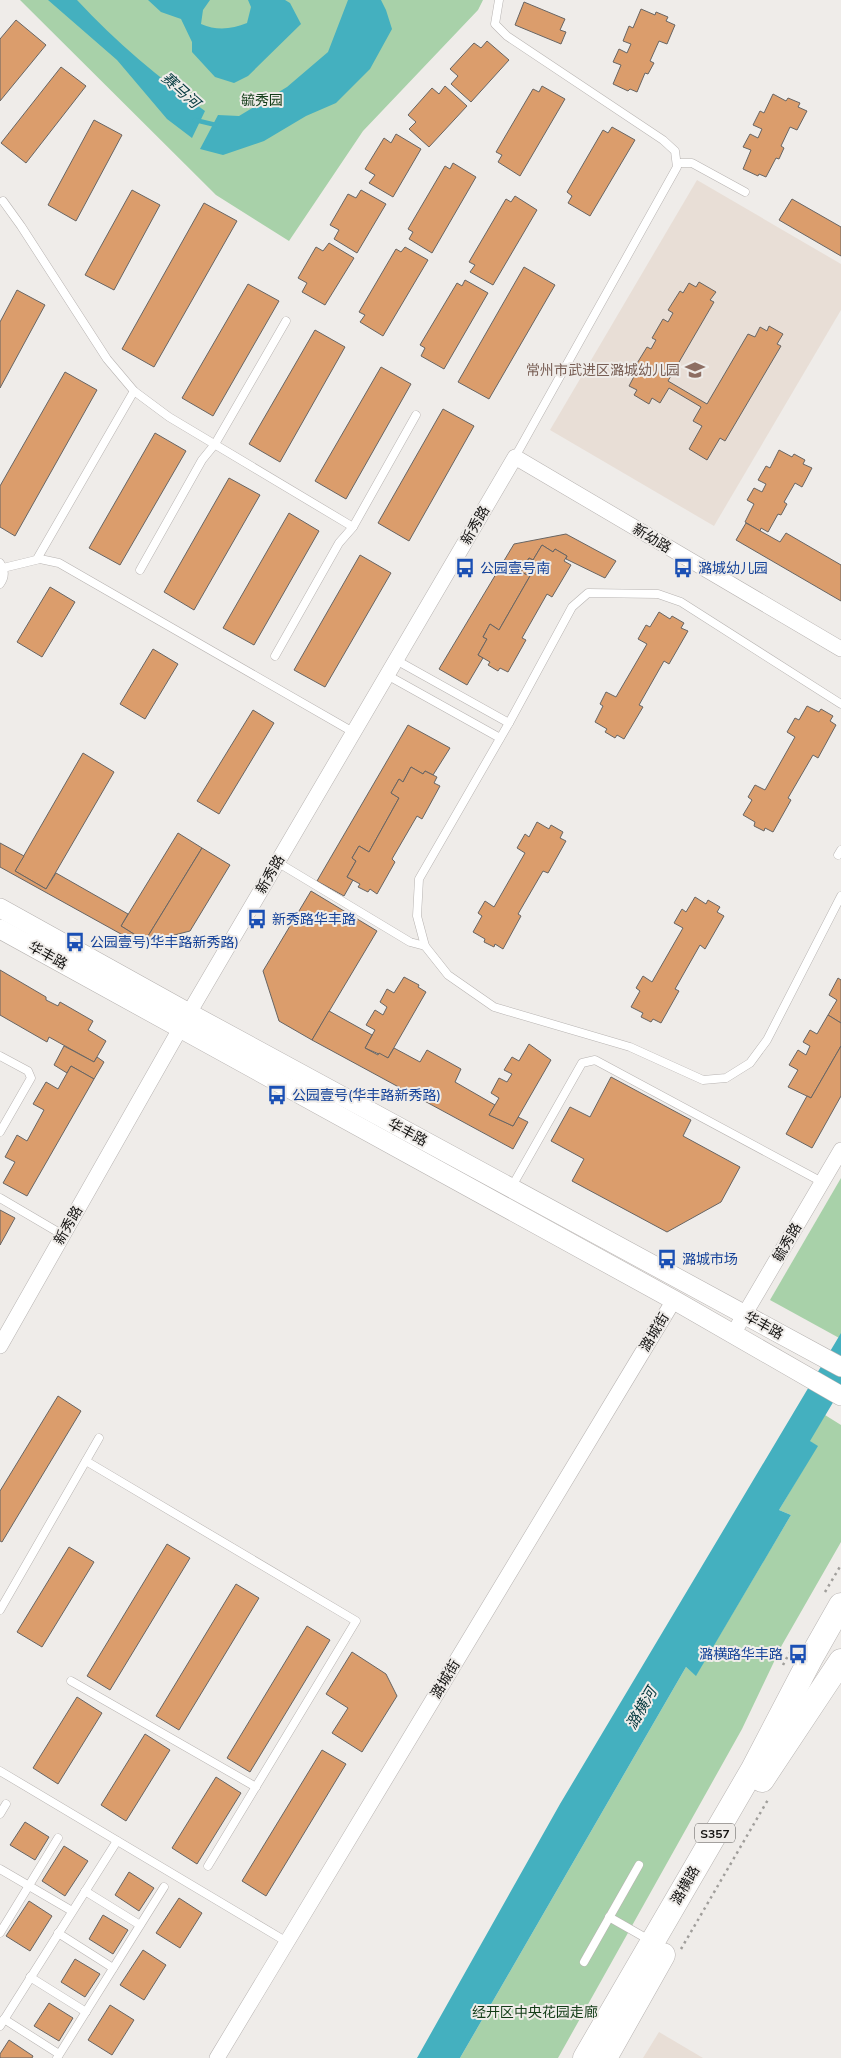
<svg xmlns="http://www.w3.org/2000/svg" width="841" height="2058" font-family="Mulish,'Noto Sans SC',sans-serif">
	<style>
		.built { fill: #e8ded6 }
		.green { fill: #a8d1a9 }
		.water { fill: #44b0bf }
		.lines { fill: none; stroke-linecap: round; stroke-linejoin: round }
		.stream { stroke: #44b0bf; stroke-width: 4.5 }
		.building { fill: #db9d6c; stroke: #686563 }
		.service-casing { stroke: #b7b3b1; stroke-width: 9 }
		.minor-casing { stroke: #b7b3b1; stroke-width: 16 }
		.tertiary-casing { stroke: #b7b3b1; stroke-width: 20 }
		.primary-casing { stroke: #b7b3b1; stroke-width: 25 }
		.path { stroke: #a09e9b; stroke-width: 2.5; stroke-dasharray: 2.5 4; stroke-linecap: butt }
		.service { stroke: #fff; stroke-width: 8 }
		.minor { stroke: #fff; stroke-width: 15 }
		.tertiary { stroke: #fff; stroke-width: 19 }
		.primary { stroke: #fff; stroke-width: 24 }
		.labels { text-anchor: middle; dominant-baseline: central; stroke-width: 4; stroke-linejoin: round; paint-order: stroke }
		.shield { fill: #efece9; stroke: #565553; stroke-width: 1 }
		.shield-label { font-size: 12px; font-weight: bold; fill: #151413 }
		.park-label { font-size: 14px; fill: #123c17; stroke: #efece9 }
		.education-label { font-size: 14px; fill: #785e54; stroke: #efece9; text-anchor: end }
		.street-label { font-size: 14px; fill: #151413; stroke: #efece9 }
		.transit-label { font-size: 14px; fill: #164399; stroke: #efece9; text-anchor: start }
		.water-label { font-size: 15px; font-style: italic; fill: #03383e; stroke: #efece9 }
	</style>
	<rect width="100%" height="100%" fill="#efece9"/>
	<g class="built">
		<polygon points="697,180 841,264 841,310 714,526 550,430"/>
		<polygon points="659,2032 703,2058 643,2058"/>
	</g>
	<g class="green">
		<polygon points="20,0 483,0 478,10 363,131 289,241 216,195"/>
		<polygon points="841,1178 841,1339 770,1300"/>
		<polygon points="825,1415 841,1425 841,1542 782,1645 742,1729 558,2058 460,2058 686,1667 696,1675 791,1515 779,1510 817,1446 809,1441"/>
	</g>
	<g class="water">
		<path d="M48,0H77C116,42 159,78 205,111L192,138L167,119L117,60Z"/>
		<path d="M148,0H210L203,10L201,24C217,31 232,29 247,23L251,7L248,0H285L290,3L301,24L248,76L234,83L215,77L192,52V42L181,19L161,12Z"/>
		<polygon points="348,0 381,0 386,10 392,29 370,69 336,103 306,116 264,141 223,155 200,149 218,115 239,116 287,87 328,52"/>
		<polygon points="841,1333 841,1389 810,1441 818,1446 779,1510 791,1515 696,1676 686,1667 460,2058 417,2058 560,1804"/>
	</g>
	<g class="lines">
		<polyline class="stream" points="195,120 216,125"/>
	</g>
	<g class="building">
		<polygon points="524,2 565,19 560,30 566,32 561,44 515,25"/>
		<polygon points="641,9 655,15 656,12 668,17 666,21 675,25 667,44 659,41 650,61 654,63 648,74 645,73 637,92 630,89 628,91 613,84 621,65 613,62 619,49 627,53 631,44 623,41 629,26 633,28"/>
		<polygon points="16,20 46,45 0,101 0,39"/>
		<polygon points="487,41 509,60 471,102 451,84 458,76 450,69 474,43 481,48"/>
		<polygon points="61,67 86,86 26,163 1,143"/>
		<polygon points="445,86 467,106 429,147 409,129 416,122 408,115 432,88 439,94"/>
		<polygon points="542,86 565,99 520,176 498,162 502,155 496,152 533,89 539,92"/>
		<polygon points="773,94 786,101 788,98 800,103 798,107 807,111 797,130 790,127 781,146 784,148 779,159 776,158 766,177 759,174 758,176 743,169 751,150 743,147 750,134 758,138 762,129 753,125 760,111 764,113"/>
		<polygon points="94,120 122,135 76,221 48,205"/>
		<polygon points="612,127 635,140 590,216 568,203 572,196 567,192 603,130 608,133"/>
		<polygon points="396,134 421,149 393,197 369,183 375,175 365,169 384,138 391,143"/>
		<polygon points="453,163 476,177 432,253 409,239 413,232 408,229 445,166 450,169"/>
		<polygon points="132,190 160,205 114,290 85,275"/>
		<polygon points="361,190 386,204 357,253 334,239 339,230 330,225 348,194 356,198"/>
		<polygon points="515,196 537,210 493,285 470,272 475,265 469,262 506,199 511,202"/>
		<polygon points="792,199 841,227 841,256 779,220"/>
		<polygon points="204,203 237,221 154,367 122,349"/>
		<polygon points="329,243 354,258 325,305 302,292 307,283 298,278 316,247 323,251"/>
		<polygon points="405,247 428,260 383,336 360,322 365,315 359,312 396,249 401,252"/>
		<polygon points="524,267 555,285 489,399 458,382"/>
		<polygon points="465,280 488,293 444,369 421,356 425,348 420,345 457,283 462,286"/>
		<polygon points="699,282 716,292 710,300 714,302 668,381 707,404 748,334 755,337 760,327 767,331 769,326 783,334 777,344 781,346 725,441 720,438 707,460 689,449 702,426 693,421 701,407 669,388 660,403 652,398 649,404 634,395 637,390 629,386 639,367 636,365 647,347 651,349 656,340 652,338 663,319 668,322 673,313 668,310 680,291 683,293 689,283 696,287"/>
		<polygon points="248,284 279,301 213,416 182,398"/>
		<polygon points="17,290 45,305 0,388 0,322"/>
		<polygon points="315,330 345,347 280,462 249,444"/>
		<polygon points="381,367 411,384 346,499 315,481"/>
		<polygon points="65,372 97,390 15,536 0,527 0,486"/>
		<polygon points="443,409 474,426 409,541 378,523"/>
		<polygon points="155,433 186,451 120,565 89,548"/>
		<polygon points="779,450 792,457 794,454 805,460 803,464 812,468 802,487 795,483 784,502 787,504 781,515 778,514 768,532 761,528 760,531 745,522 754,504 747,500 754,488 762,492 766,484 758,480 766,466 770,468"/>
		<polygon points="229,478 260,495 194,610 164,592"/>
		<polygon points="289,513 319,531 254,645 223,628"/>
		<polygon points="746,523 780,542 786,533 841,565 841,601 736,540"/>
		<polygon points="566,534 616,561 605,578 566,559 567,556 555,549 553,552 542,545 533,560 529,558 521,572 530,576 499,630 490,624 483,637 487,639 478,655 483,658 467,685 439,669 514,544"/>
		<polygon points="542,545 553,552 555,549 567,556 564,561 571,565 552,597 547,594 522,638 526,640 508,672 500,668 498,671 488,665 490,662 478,655 487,639 483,637 490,624 499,630 530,576 521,572 529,558 533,560"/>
		<polygon points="360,555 391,573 325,687 294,670"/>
		<polygon points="50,587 75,602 42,657 17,642"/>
		<polygon points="659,612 670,619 672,616 684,623 681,628 688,631 669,664 664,661 639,705 643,707 624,739 617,735 615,738 605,732 607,729 595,722 603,706 600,704 606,692 616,697 647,644 638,639 646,625 650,627"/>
		<polygon points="153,649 178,664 145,719 120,704"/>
		<polygon points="807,706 819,712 821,709 833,716 830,721 836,725 818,758 813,755 788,798 791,800 773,832 765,828 764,831 754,826 755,822 743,815 752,800 748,797 755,785 765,790 795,737 787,732 795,718 799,720"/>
		<polygon points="253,710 274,723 219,814 197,801"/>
		<polygon points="408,725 450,748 433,775 425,771 423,774 411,767 403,782 399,779 391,793 399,798 369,852 359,846 352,858 356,861 347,877 353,880 344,896 317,881"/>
		<polygon points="83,753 114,772 46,889 15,871"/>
		<polygon points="411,767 423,774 425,771 437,777 434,783 440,786 422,819 417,816 392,859 395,862 377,894 370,889 368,892 358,887 360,884 347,877 356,861 352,858 359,846 369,852 399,798 391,793 399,779 403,782"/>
		<polygon points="537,822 549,829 551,825 563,832 560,838 566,841 548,873 543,871 518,914 521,916 503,949 495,944 494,947 484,942 485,939 473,932 482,916 478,913 485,901 494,907 525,853 517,848 525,834 529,837"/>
		<polygon points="178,833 202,848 145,941 121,926"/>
		<polygon points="0,843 24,856 15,871 46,889 56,873 128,914 121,926 145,941 202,848 230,865 190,931 139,944 0,867"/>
		<polygon points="311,891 377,931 312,1040 279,1021 263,971"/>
		<polygon points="695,897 706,904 708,900 720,907 717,912 724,916 705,949 700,945 675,989 679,991 661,1023 653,1019 651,1022 641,1017 643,1013 631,1007 640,991 636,988 643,976 652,982 683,928 674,923 682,909 686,912"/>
		<polygon points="0,970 46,997 46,1000 58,1006 60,1002 93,1021 88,1030 106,1041 94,1062 49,1037 47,1042 0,1015"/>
		<polygon points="404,977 419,985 418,987 426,992 388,1058 365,1048 375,1030 366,1025 375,1010 383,1015 387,1007 380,1002 387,989 394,993"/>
		<polygon points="838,978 841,980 841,1023 828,1015 837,1000 829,995"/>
		<polygon points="329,1011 372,1035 365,1048 378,1055 379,1053 388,1058 394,1048 420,1062 427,1050 461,1069 455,1082 495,1105 489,1115 513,1126 518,1117 528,1122 513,1149 312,1040"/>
		<polygon points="828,1015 841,1023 841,1046 811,1098 788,1087 798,1070 789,1065 798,1050 806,1055 810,1046 803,1042 810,1030 817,1034"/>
		<polygon points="529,1044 551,1060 513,1126 489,1115 499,1098 491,1093 499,1078 507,1082 512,1074 504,1070 512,1057 519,1061"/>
		<polygon points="64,1046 94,1062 97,1057 104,1062 94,1079 71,1066 67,1073 54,1065"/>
		<polygon points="841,1046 841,1096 812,1148 786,1134 807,1096 811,1098"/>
		<polygon points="71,1066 94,1079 27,1196 3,1183 15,1162 5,1157 17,1135 27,1141 44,1110 33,1104 46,1082 58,1089"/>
		<polygon points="611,1077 691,1120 683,1136 740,1167 721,1202 667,1232 572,1181 584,1159 551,1141 570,1107 590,1117"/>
		<polygon points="0,1210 15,1218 0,1245"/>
		<polygon points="58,1396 81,1411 2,1542 0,1541 0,1491"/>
		<polygon points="167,1544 190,1558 110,1690 87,1676"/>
		<polygon points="69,1547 94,1562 42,1647 17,1632"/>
		<polygon points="236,1584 259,1598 179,1730 156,1716"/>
		<polygon points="307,1626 330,1640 250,1772 227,1758"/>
		<polygon points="352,1652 386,1674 397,1696 362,1752 332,1733 348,1708 326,1694"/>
		<polygon points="77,1697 102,1713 58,1784 33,1768"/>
		<polygon points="145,1734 170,1750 126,1821 101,1805"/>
		<polygon points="322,1750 346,1764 266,1896 242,1881"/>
		<polygon points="216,1777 241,1793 197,1864 172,1848"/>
		<polygon points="25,1822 49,1837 35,1860 10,1845"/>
		<polygon points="64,1846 88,1861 65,1896 42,1881"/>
		<polygon points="129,1872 154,1888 139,1911 115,1895"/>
		<polygon points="179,1898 202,1913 180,1948 156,1933"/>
		<polygon points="29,1901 52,1916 30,1951 6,1936"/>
		<polygon points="103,1915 128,1930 113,1954 89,1939"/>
		<polygon points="143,1950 166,1965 144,2000 120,1985"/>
		<polygon points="75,1959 100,1974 85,1997 61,1982"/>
		<polygon points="49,2003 73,2018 59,2041 34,2026"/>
		<polygon points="110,2005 134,2020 112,2055 88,2040"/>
		<polygon points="9,2040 33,2056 32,2058 0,2058 0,2054"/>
	</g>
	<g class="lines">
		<defs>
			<g id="service">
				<polyline points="499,0 495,24 507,36 663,140 675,151 677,167 515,457"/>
				<polyline points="677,163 692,163 745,192"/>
				<polyline points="3,201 21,226 107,359 134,391 169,417 353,527"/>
				<polyline points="37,559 134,391"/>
				<path d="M0,563C5,570 5,577 0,584"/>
				<polyline points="3,568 40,559 59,563 353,732"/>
				<polyline points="140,570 202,460 215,444 286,321"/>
				<polyline points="275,656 339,543 353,527 416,415"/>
				<polyline points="396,660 509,723"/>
				<polyline points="387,675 500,738"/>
				<polyline points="841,704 681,602 658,594 588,593 572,607 509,723 419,879 417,916 425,946 448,975 494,1007 630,1047 703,1080 726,1078 750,1063 767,1040 841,896"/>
				<polyline points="838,855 841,850"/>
				<polyline points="277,862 410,942 425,946"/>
				<polyline points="0,1056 28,1071 31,1078 0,1132"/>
				<polyline points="511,1188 582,1063 595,1060 822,1182"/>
				<polyline points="0,1198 63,1235"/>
				<polyline points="86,1461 356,1621 208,1866"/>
				<polyline points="0,1610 99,1438"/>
				<polyline points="71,1681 256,1787"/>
				<polyline points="0,1771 287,1942"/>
				<polyline points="0,1814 6,1804"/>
				<polyline points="0,1869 72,1911"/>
				<polyline points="85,1891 140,1925"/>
				<polyline points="609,1917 651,1941"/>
				<polyline points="0,1933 58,1838"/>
				<polyline points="58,1933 113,1968"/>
				<polyline points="584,1962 639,1865"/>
				<polyline points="30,1977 86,2012"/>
				<polyline points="4,2019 59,2054"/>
				<polyline points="0,2026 117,1841"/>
				<polyline points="57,2058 164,1887"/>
			</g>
			<g id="minor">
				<polyline points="733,1334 841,1150"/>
				<polyline points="0,1346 189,1013 515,457 841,649"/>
				<polyline points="217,2058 674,1300"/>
			</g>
			<g id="tertiary">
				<polyline points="0,908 189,1013 841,1367"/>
				<polyline points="0,929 674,1300 841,1396"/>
			</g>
			<g id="primary">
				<polyline points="762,1780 841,1661"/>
				<polyline points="585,2058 753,1769 812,1656 841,1605"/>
				<polyline points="605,2058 663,1955"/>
			</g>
		</defs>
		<use href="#service" class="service-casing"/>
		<use href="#minor" class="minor-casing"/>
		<use href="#tertiary" class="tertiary-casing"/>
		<use href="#primary" class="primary-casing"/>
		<g class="path">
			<polyline points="825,1592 841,1565"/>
			<polyline points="783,1665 791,1650"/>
			<polyline points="681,1949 769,1798"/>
		</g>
		<use href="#service" class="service"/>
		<use href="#minor" class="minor"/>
		<use href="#tertiary" class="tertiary"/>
		<use href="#primary" class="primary"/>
	</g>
	<defs>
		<symbol id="school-bare" viewBox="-9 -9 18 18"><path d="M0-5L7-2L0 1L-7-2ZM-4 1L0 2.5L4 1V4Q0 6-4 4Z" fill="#8d6e63" stroke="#efece9" stroke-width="2.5" paint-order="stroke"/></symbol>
		<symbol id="bus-bare" viewBox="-9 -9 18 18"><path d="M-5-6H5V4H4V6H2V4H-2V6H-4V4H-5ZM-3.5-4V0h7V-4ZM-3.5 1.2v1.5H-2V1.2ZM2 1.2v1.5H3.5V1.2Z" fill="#1a4fb4" stroke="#efece9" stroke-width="2.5" paint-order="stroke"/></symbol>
	</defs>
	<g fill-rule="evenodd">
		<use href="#school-bare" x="681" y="356" width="28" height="28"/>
		<use href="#bus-bare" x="451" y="554" width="28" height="28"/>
		<use href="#bus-bare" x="669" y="554" width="28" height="28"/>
		<use href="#bus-bare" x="243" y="905" width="28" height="28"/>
		<use href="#bus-bare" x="61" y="928" width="28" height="28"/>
		<use href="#bus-bare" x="263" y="1081" width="28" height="28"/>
		<use href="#bus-bare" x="653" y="1245" width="28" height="28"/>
		<use href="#bus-bare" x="784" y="1640" width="28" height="28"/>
	</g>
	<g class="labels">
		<rect class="shield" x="695" y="1823.5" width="40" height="19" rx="4"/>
		<g class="shield-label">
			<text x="715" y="1833">S357</text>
		</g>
		<g class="park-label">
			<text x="262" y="100">毓秀园</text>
			<text x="535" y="2012">经开区中央花园走廊</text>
		</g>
		<g class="education-label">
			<text x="680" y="370">常州市武进区潞城幼儿园</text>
		</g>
		<g class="street-label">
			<text transform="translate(475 525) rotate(-60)">新秀路</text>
			<text transform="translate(652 538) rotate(31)">新幼路</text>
			<text transform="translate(270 874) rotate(-60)">新秀路</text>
			<text transform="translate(48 955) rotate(29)">华丰路</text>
			<text transform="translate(408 1132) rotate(28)">华丰路</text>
			<text transform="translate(68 1225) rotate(-60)">新秀路</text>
			<text transform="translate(787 1242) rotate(-60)">毓秀路</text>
			<text transform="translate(764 1325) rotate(29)">华丰路</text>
			<text transform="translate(654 1332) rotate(-59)">潞城街</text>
			<text transform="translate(445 1679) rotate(-59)">潞城街</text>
			<text transform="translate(685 1885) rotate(-60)">潞横路</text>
		</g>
		<g class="transit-label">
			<text x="480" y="568">公园壹号南</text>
			<text x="698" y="568">潞城幼儿园</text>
			<text x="272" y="919">新秀路华丰路</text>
			<text x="90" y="942">公园壹号)华丰路新秀路)</text>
			<text x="292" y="1095">公园壹号(华丰路新秀路)</text>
			<text x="682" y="1259">潞城市场</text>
			<text x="783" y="1654" text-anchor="end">潞横路华丰路</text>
		</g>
		<g class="water-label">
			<text transform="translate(181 90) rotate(42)">赛马河</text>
			<text transform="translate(641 1708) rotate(-60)">潞横河</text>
		</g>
	</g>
</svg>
